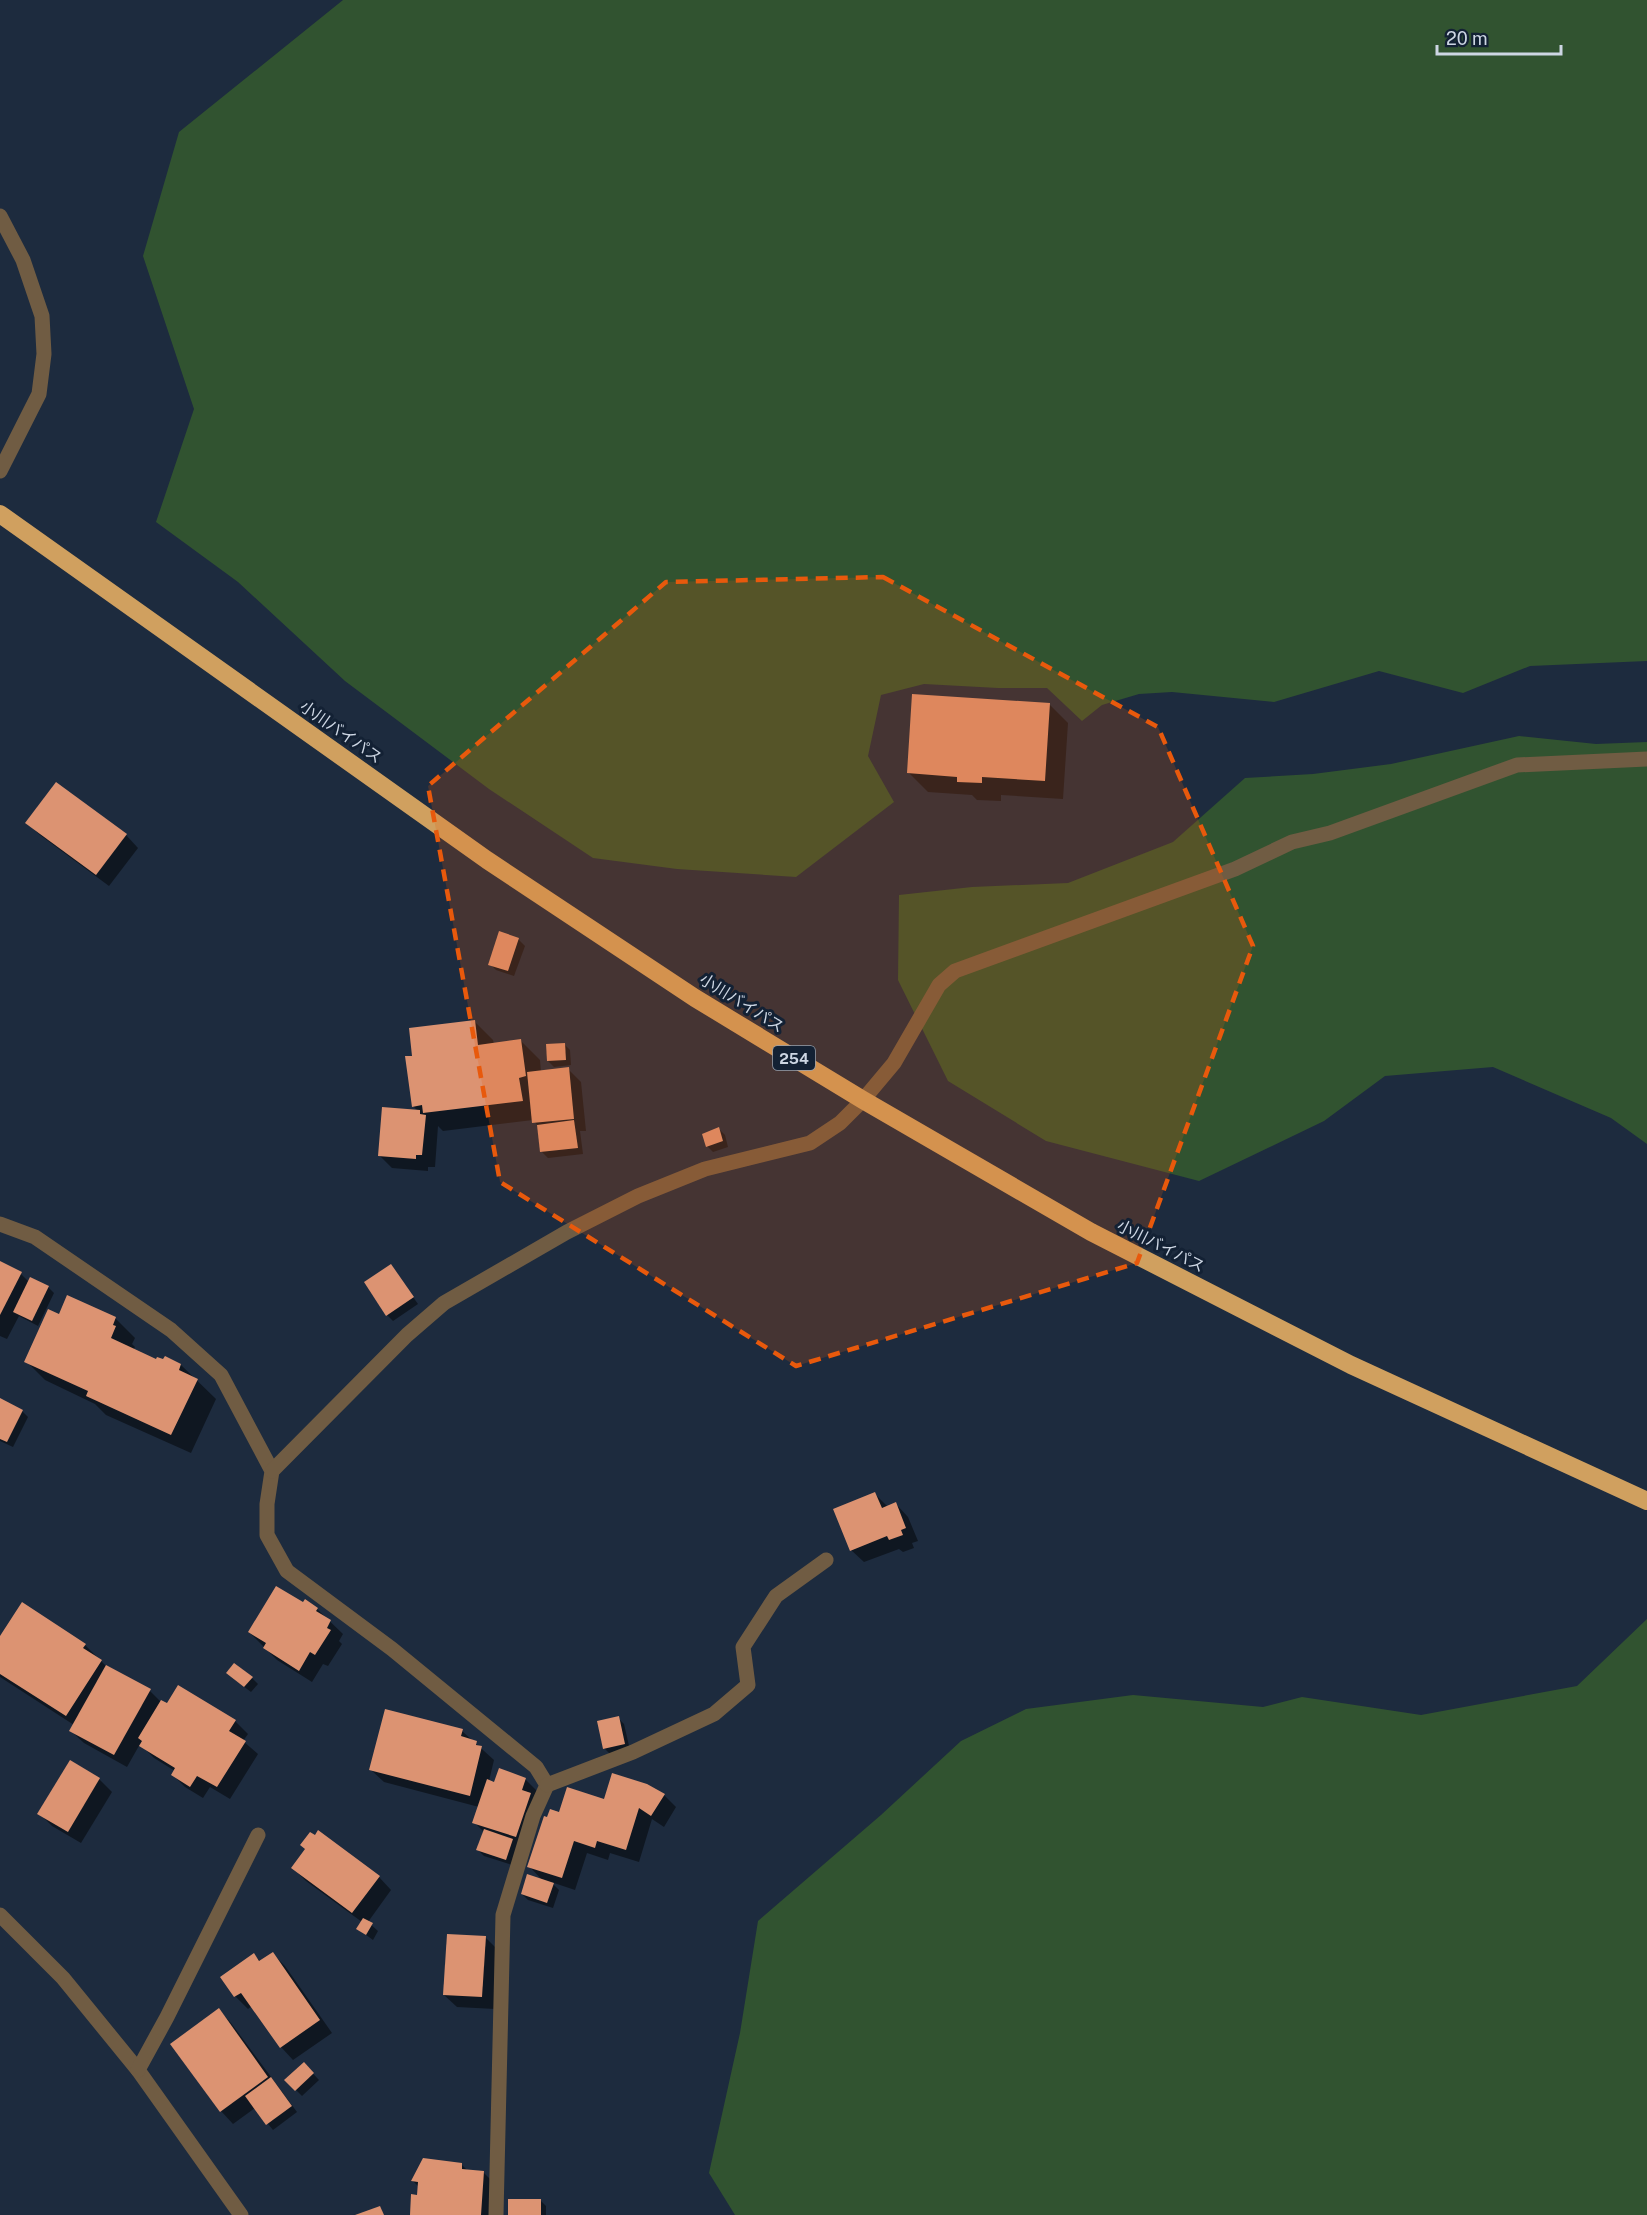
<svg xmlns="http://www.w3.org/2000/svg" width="1647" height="2215" font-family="'Public Sans','Noto Sans JP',sans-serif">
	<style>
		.green { fill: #315330 }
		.shadow { fill: #0007 }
		.building { fill: #dc9372 }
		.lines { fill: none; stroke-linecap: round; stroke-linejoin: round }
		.minor { stroke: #705c43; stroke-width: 15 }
		.highway { stroke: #d0a05f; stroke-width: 18 }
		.marked { fill: #e8590c; fill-opacity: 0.2; stroke: #e8590c; stroke-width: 4.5; stroke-dasharray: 12 8; stroke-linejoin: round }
		.labels { text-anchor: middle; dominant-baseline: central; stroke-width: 6; stroke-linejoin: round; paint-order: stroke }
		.shield { fill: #132134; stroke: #95a0ae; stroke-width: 1.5 }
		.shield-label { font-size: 15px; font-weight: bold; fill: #cdd6e3 }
		.street-label { font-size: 16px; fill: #cdd6e3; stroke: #132134 }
	</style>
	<rect width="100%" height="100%" fill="#1d2b3e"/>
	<g class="green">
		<polygon points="343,0 1647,0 1647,661 1530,666 1463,693 1379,671 1274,702 1172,692 1139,694 1102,705 1082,721 1047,688 998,688 924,684 881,695 868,756 894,802 796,877 677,869 593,858 489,789 345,681 238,582 156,522 194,409 143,256 179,132"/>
		<polygon points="1519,736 1596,744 1647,742 1647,1144 1611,1118 1493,1067 1385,1076 1324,1121 1199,1181 1046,1141 948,1081 898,980 899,895 972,887 1068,883 1173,842 1245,778 1313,774 1391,764"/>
		<polygon points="1647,1619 1647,2215 735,2215 709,2173 740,2033 758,1921 881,1815 961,1741 1026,1709 1133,1695 1263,1707 1302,1697 1421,1715 1577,1686"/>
	</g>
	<g class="shadow">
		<polygon points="1049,704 1068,723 1063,799 1001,795 1001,801 977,800 972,795 928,792 909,773"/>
		<polygon points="27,823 126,835 138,848 109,886 40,835"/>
		<polygon points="500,933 519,940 525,946 514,976 496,970 490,964"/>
		<polygon points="474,1021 493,1040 494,1044 521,1041 540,1060 541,1072 568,1069 581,1082 586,1131 580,1131 583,1154 548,1158 542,1152 539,1127 533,1120 443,1131 438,1126 435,1167 428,1167 428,1171 392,1168 379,1155 419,1112 413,1106 414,1057"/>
		<polygon points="564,1044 570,1050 571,1065 554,1067 548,1061"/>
		<polygon points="719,1129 725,1135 728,1147 713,1152 707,1146"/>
		<polygon points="0,1263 21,1274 29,1282 48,1287 54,1293 38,1326 19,1316 7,1339 0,1336"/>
		<polygon points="391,1266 418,1304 393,1321 387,1315"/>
		<polygon points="68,1297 116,1319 135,1338 132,1344 135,1347 133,1350 156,1361 181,1365 216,1399 191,1453 106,1415 95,1404 45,1380 26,1361 59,1316"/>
		<polygon points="0,1400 22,1411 28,1417 13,1447 0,1441"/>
		<polygon points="875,1494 888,1507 896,1504 908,1517 918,1541 912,1543 914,1548 903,1552 899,1549 864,1562 851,1550"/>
		<polygon points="305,1601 317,1609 343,1634 339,1641 342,1644 328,1666 323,1664 312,1682 277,1660 249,1632 303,1605"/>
		<polygon points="0,1638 85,1645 107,1667 150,1691 161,1702 235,1721 248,1734 243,1741 258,1754 230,1799 210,1787 203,1798 185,1787 173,1775 175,1771 154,1758 140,1744 127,1767 84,1743 71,1731 74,1725 0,1677"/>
		<polygon points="252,1678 258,1684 251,1692 234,1679"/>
		<polygon points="618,1718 624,1724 630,1750 610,1754 604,1748"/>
		<polygon points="462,1731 494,1760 489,1781 495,1784 525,1779 538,1792 512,1865 484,1856 478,1850 484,1832 474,1822 479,1807 384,1782 371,1770"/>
		<polygon points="99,1779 112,1792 81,1843 52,1826 39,1813"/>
		<polygon points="664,1795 676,1807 664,1827 652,1819 639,1862 610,1853 608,1860 587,1853 575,1890 551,1882 559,1890 553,1908 528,1900 522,1894 543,1881 529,1866 560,1814 605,1801"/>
		<polygon points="293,1868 379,1877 391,1890 368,1922 378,1931 373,1940 358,1929 362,1922 306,1881"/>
		<polygon points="485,1937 498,1950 495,2009 457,2007 444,1995"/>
		<polygon points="273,1954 285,1966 332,2033 293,2060 281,2047 252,2006 248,2009 235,1996 222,1978 254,1955 261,1962"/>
		<polygon points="219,2010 231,2023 297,2112 273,2130 255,2108 233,2124 221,2111"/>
		<polygon points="304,2064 319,2080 302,2096 286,2080"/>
		<polygon points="461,2164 468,2171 483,2172 496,2185 494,2215 411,2215 419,2196 419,2187 413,2181"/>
		<polygon points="540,2200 546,2206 546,2215 509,2215"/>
	</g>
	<g class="building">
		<polygon points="912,694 1050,703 1045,781 982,777 982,783 957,782 957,777 907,773"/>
		<polygon points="56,782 127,834 96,875 25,823"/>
		<polygon points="499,931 519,938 508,971 488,965"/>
		<polygon points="475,1020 478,1045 521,1039 526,1076 519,1078 523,1101 423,1113 422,1105 412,1107 405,1056 412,1056 409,1028"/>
		<polygon points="565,1043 566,1060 547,1061 546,1044"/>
		<polygon points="569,1067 574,1119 532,1123 527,1072"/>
		<polygon points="382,1107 420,1110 420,1114 426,1115 422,1155 416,1155 416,1159 378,1156"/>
		<polygon points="574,1120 578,1148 540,1152 537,1125"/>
		<polygon points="719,1127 723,1141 706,1147 702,1134"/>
		<polygon points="0,1261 22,1272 0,1315"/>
		<polygon points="391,1264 414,1297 386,1316 364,1282"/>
		<polygon points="30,1277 49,1286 32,1321 13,1312"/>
		<polygon points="67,1295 116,1317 113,1325 116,1326 111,1338 156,1359 157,1357 163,1359 165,1356 181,1364 179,1370 198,1379 171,1435 86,1396 88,1391 24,1362 48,1309 59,1314"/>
		<polygon points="0,1398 23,1410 7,1442 0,1439"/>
		<polygon points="875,1492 882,1508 896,1502 906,1528 901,1530 903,1535 889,1540 887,1536 850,1551 833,1509"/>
		<polygon points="276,1586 303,1602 305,1599 318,1608 316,1611 331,1620 327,1628 331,1630 315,1655 310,1652 299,1671 263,1648 266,1643 248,1632"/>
		<polygon points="22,1602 86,1644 83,1648 102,1660 66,1716 0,1674 0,1636"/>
		<polygon points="234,1663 253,1677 244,1687 226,1673"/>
		<polygon points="106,1665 151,1689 114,1755 69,1731"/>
		<polygon points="178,1685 236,1720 229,1731 246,1741 217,1787 197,1776 190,1787 171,1775 175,1768 139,1746 142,1741 138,1738 161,1700 167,1703"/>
		<polygon points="385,1709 463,1729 461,1736 477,1741 476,1745 482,1746 470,1796 369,1770"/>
		<polygon points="619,1716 625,1744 603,1749 597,1721"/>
		<polygon points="70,1760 100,1778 68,1832 37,1814"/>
		<polygon points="499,1768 526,1778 522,1790 531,1793 516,1837 472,1823 487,1779 494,1782"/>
		<polygon points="612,1773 647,1784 665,1794 651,1816 639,1808 626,1850 597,1841 595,1848 574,1841 562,1878 527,1867 544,1816 547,1817 550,1809 559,1812 567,1787 604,1799"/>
		<polygon points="484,1829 513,1839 506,1860 476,1850"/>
		<polygon points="318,1830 380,1876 352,1913 291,1868 305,1849 300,1845 310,1832 315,1835"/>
		<polygon points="527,1874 554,1883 547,1903 521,1894"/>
		<polygon points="363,1918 373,1923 366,1935 356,1929"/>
		<polygon points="447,1934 486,1936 482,1997 443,1995"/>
		<polygon points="273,1952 320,2020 280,2048 241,1993 234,1997 220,1977 254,1953 259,1961"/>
		<polygon points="219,2008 268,2077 220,2112 170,2044"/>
		<polygon points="304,2062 314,2073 295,2091 284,2080"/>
		<polygon points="271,2077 292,2106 266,2125 245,2096"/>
		<polygon points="423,2158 462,2163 462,2169 484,2171 481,2215 410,2215 411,2194 417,2195 418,2182 411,2181"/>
		<rect x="508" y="2199" width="33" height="16"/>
		<polygon points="380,2206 384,2215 355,2215"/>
	</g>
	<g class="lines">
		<g class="minor">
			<polyline points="0,216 23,260 42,316 44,354 39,394 0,471"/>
			<polyline points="0,1224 35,1237 171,1330 221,1375 272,1471 267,1504 267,1535 287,1571 392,1649 536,1767 547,1785 533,1816 503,1915 496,2215"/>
			<polyline points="272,1471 407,1335 444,1303 567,1232 638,1196 705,1169 810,1143 840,1123 863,1100 894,1063 939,985 955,971 1235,869 1292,842 1330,833 1517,765 1647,759"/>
			<polyline points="547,1785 633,1752 714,1714 748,1685 743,1647 776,1596 826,1560"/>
			<polyline points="0,1915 63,1978 138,2070 241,2215"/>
			<polyline points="138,2070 167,2017 258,1835"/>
		</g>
		<polyline class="highway" points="0,514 487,860 695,998 863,1100 1091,1232 1351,1365 1647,1501"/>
	</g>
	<path class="marked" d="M883,577L1158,727L1253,946L1137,1263L796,1366L500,1182L428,786L666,582Z"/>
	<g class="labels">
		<rect class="shield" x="773" y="1046" width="42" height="24" rx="4.5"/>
		<g class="shield-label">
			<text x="794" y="1058">254</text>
		</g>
		<g class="street-label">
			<text transform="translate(341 732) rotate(35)">小川バイパス</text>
			<text transform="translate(742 1003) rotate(32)">小川バイパス</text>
			<text transform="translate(1161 1246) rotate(27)">小川バイパス</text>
		</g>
	</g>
	<path d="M1437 45v9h124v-9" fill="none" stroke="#cdd6e3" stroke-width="3"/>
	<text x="1446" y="45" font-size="18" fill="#cdd6e3" stroke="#132134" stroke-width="4.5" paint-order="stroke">20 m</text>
</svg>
